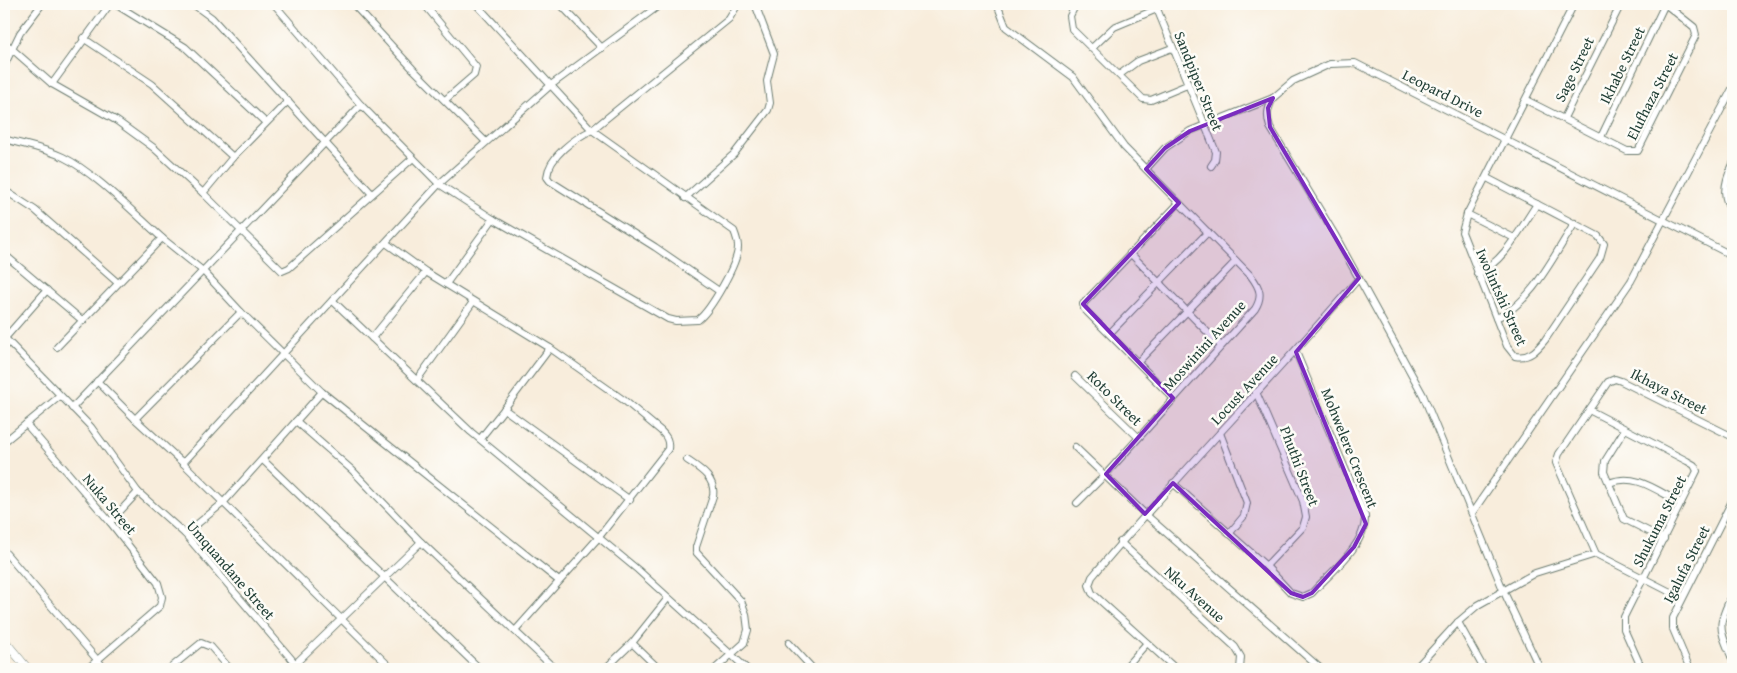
<svg xmlns="http://www.w3.org/2000/svg" width="1737" height="673" font-family="'Gentium Book Plus',serif">
	<style>
		.lines { fill: none; stroke-linecap: round; stroke-linejoin: round }
		.minor-casing { stroke: #6b7b6f; stroke-width: 8 }
		.tertiary-casing { stroke: #6b7b6f; stroke-width: 9 }
		.minor { stroke: #fff; stroke-width: 6 }
		.tertiary { stroke: #fff; stroke-width: 8 }
		.marked { fill: #7b2cbf; fill-opacity: 0.2; stroke: #7b2cbf; stroke-width: 4; stroke-linejoin: round }
		.labels { text-anchor: middle; dominant-baseline: central; stroke-width: 5; stroke-linejoin: round; paint-order: stroke }
		.street-label { font-size: 15px; fill: #1f3d34; stroke: #fdfcf7 }
	</style>
	<rect width="100%" height="100%" fill="#fdfcf7"/>
	<filter id="ink" filterUnits="userSpaceOnUse"><feTurbulence type="fractalNoise" baseFrequency=".02" numOctaves="2"/><feDisplacementMap in="SourceGraphic" scale="10" xChannelSelector="R" yChannelSelector="G"/><feConvolveMatrix kernelMatrix="1 2 1 2 8 2 1 2 1" color-interpolation-filters="sRGB"/></filter>
	<filter id="wash" filterUnits="userSpaceOnUse"><feTurbulence type="fractalNoise" baseFrequency=".0096" numOctaves="4" result="noise"/><feDisplacementMap in="SourceGraphic" scale="20" xChannelSelector="R" yChannelSelector="G"/><feGaussianBlur stdDeviation="1.12" result="paint"/><feColorMatrix in="noise" values="0 0 0 0 0 0 0 0 0 0 0 0 0 0 0 0 0 1.4 0 .05"/><feComposite in="paint" operator="in"/></filter>
	<g filter="url(#wash)">
		<rect width="100%" height="100%" fill="#f8eddc"/>
	</g>
	<g filter="url(#ink)">
		<g class="lines">
			<defs>
				<g id="minor">
					<polyline points="115,4 185,47 265,122"/>
					<polyline points="193,4 212,18 372,194"/>
					<path d="M274,4L361,105L439,184L493,219L668,319L676,321L698,320C711,310 738,263 738,247C738,241 736,236 734,231L592,130L729,19L738,4"/>
					<polyline points="353,4 413,69 485,141"/>
					<polyline points="424,4 476,67 474,75 445,100"/>
					<path d="M476,4L592,130C575,138 549,156 547,177L550,181L655,247L719,291"/>
					<polyline points="560,4 602,48"/>
					<path d="M997,4L1006,27L1073,77L1124,147L1251,276C1260,288 1263,296 1255,309L1106,474L1077,503"/>
					<polyline points="1076,4 1070,16 1072,29 1143,99 1151,100 1187,85"/>
					<polyline points="1155,4 1216,152 1215,160 1211,166"/>
					<polyline points="83,38 152,84 233,157"/>
					<polyline points="4,42 52,84 117,121 154,148 203,193 282,271 289,268 413,158"/>
					<polyline points="1092,48 1114,27 1157,9"/>
					<polyline points="4,66 20,33 42,4"/>
					<polyline points="1119,75 1138,61 1172,48"/>
					<polyline points="52,84 110,4"/>
					<path d="M1273,98C1268,108 1266,115 1270,127L1335,235L1423,395L1504,592L1540,669"/>
					<polyline points="1526,100 1627,151 1638,151 1696,35 1694,27 1665,4"/>
					<polyline points="1564,118 1621,4"/>
					<polyline points="1601,137 1665,4"/>
					<path d="M4,139C24,145 44,148 63,157C94,172 135,214 162,238"/>
					<path d="M1733,164C1726,178 1720,198 1733,211"/>
					<polyline points="1146,169 1165,148 1190,131 1273,98 1293,81 1330,64 1355,63 1733,256"/>
					<path d="M1487,178L1598,236L1604,244L1600,258L1545,340C1537,350 1529,359 1515,356L1507,346L1462,232L1467,214L1574,4"/>
					<polyline points="4,190 35,210 118,283"/>
					<polyline points="203,193 233,157 288,101"/>
					<polyline points="685,198 734,154 768,110 770,103 767,81 774,54 755,4"/>
					<polyline points="1467,214 1514,238"/>
					<polyline points="1130,253 1221,346"/>
					<polyline points="4,254 83,321"/>
					<polyline points="426,272 550,348 504,409 630,500"/>
					<path d="M1477,274C1505,261 1520,229 1537,204"/>
					<polyline points="446,284 493,219"/>
					<polyline points="333,301 372,338 426,272 386,243"/>
					<polyline points="241,312 322,392 559,581"/>
					<path d="M1496,318C1531,305 1555,253 1575,223"/>
					<polyline points="1110,333 1208,232"/>
					<polyline points="4,337 91,427 138,492"/>
					<polyline points="5,338 47,290"/>
					<polyline points="372,338 471,432 638,570 747,669"/>
					<polyline points="57,347 162,238 203,271 241,312 135,419 97,381"/>
					<polyline points="1138,362 1236,261"/>
					<polyline points="1075,376 1138,437"/>
					<polyline points="417,380 473,302"/>
					<polyline points="1256,392 1303,501 1306,517 1303,527 1266,566"/>
					<polyline points="1173,398 1084,309 1083,304 1179,203"/>
					<polyline points="72,408 361,105"/>
					<polyline points="1589,410 1687,461 1694,465 1697,471 1624,617 1624,629 1642,669"/>
					<polyline points="135,419 183,463"/>
					<polyline points="296,421 352,470 421,542"/>
					<polyline points="26,424 110,522 158,583 162,597 160,606 87,669"/>
					<polyline points="1625,429 1605,461 1604,472 1624,519 1664,539"/>
					<polyline points="1220,433 1247,503 1244,516 1229,534"/>
					<polyline points="480,439 504,409"/>
					<polyline points="4,442 60,396"/>
					<polyline points="1075,447 1145,514 1321,669"/>
					<polyline points="263,460 480,669"/>
					<path d="M687,460C700,469 716,478 713,496L696,547V552L741,601L746,614L748,630L744,643L715,669"/>
					<path d="M1173,483L1266,566L1291,593L1303,597L1312,593C1330,573 1367,544 1365,516L1296,352"/>
					<path d="M1609,483C1636,472 1657,491 1681,503"/>
					<polyline points="1472,513 1631,281 1733,87"/>
					<polyline points="110,522 138,492 185,534 300,669"/>
					<polyline points="185,534 223,503 322,392"/>
					<polyline points="1120,542 1235,647 1241,657 1240,669"/>
					<polyline points="4,551 105,669"/>
					<polyline points="1596,554 1556,463 1559,454 1608,382 1615,379 1621,381 1733,437"/>
					<path d="M1733,593C1716,627 1719,627 1733,661"/>
					<polyline points="1458,622 1484,669"/>
					<path d="M515,631L599,537L668,449C669,441 667,437 661,431L625,401L550,348"/>
					<polyline points="632,643 659,669"/>
					<polyline points="789,643 813,669"/>
					<polyline points="295,664 421,542 555,669"/>
					<polyline points="169,669 201,643 211,647 230,669"/>
					<polyline points="392,669 183,463 439,184 551,85 661,4"/>
					<polyline points="605,669 632,643 668,598"/>
					<polyline points="1124,669 1147,643"/>
					<path d="M1176,669L1092,593L1089,585L1092,577C1178,474 1272,380 1359,278"/>
					<polyline points="1415,669 1458,622 1478,605 1535,573 1596,554 1682,598"/>
					<polyline points="1690,669 1673,629 1673,618 1733,499"/>
				</g>
				<polyline id="tertiary" points="4,640 28,669"/>
			</defs>
			<use href="#minor" class="minor-casing"/>
			<use href="#tertiary" class="tertiary-casing"/>
			<use href="#minor" class="minor"/>
			<use href="#tertiary" class="tertiary"/>
		</g>
	</g>
	<path class="marked" d="M1273,98L1268,108L1270,127L1359,278L1296,352L1366,524L1354,547L1312,593L1303,597L1291,593L1173,483L1145,514L1106,474L1173,398L1083,304L1179,203L1146,169L1165,148L1190,131Z"/>
	<g class="labels">
		<g class="street-label">
			<text transform="translate(1622 65) rotate(-64)">Ikhabe Street</text>
			<text transform="translate(1574 69) rotate(-64)">Sage Street</text>
			<text transform="translate(1199 81) rotate(68)">Sandpiper Street</text>
			<text transform="translate(1443 93) rotate(27)">Leopard Drive</text>
			<text transform="translate(1652 96) rotate(-63)">Elufhaza Street</text>
			<text transform="translate(1502 297) rotate(66)">Iwolintshi Street</text>
			<text transform="translate(1204 345) rotate(-48)">Moswinini Avenue</text>
			<text transform="translate(1244 389) rotate(-47)">Locust Avenue</text>
			<text transform="translate(1669 391) rotate(27)">Ikhaya Street</text>
			<text transform="translate(1115 398) rotate(45)">Roto Street</text>
			<text transform="translate(1350 448) rotate(68)">Mohwelere Crescent</text>
			<text transform="translate(1300 466) rotate(69)">Phuthi Street</text>
			<text transform="translate(110 504) rotate(50)">Nuka Street</text>
			<text transform="translate(1659 521) rotate(-63)">Shukuma Street</text>
			<text transform="translate(1686 564) rotate(-63)">Igalufa Street</text>
			<text transform="translate(231 570) rotate(49)">Umquandane Street</text>
			<text transform="translate(1195 594) rotate(42)">Nku Avenue</text>
		</g>
	</g>
	<rect width="1737" height="673" fill="none" stroke="#fdfcf7" stroke-width="20"/>
</svg>
